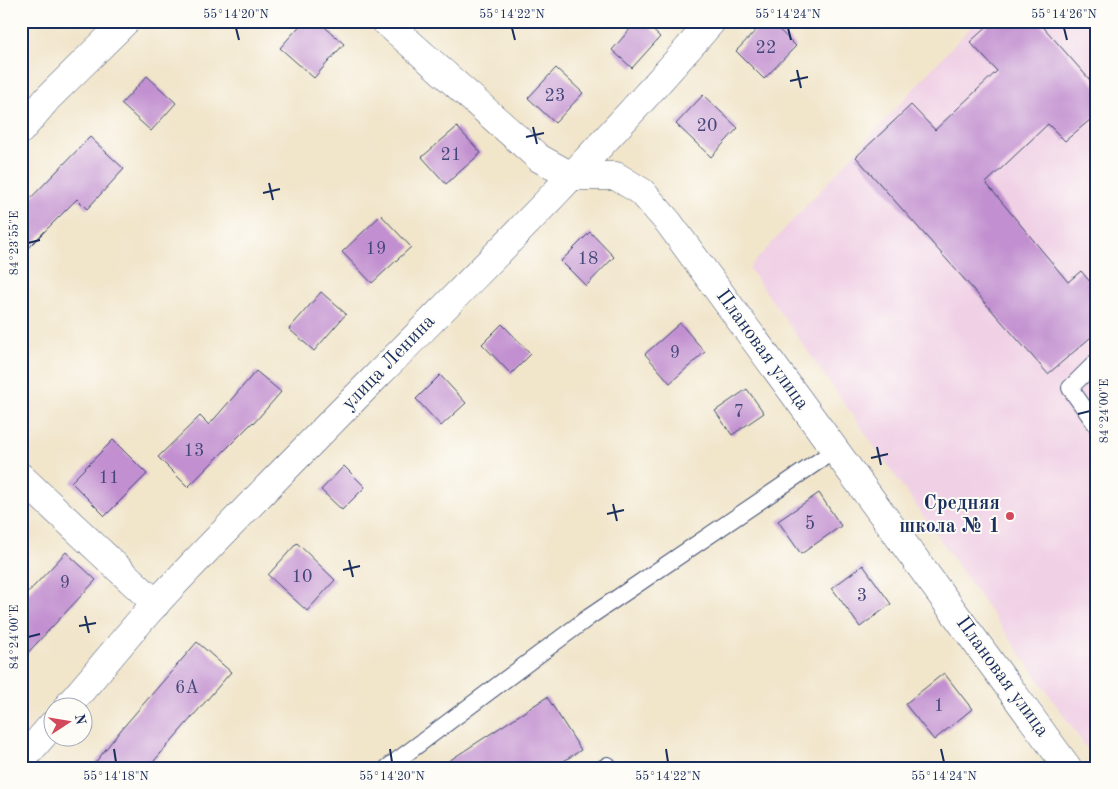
<svg xmlns="http://www.w3.org/2000/svg" width="1118" height="789" font-family="'Old Standard TT',serif">
	<style>
		.built { fill: #f0d0e5 }
		.building { fill: #c290d0 }
		.lines { fill: none; stroke-linecap: round; stroke-linejoin: round }
		.service-casing { stroke: #3b4a6e; stroke-width: 18 }
		.minor-casing { stroke: #3b4a6e; stroke-width: 29 }
		.service { stroke: #fff; stroke-width: 16 }
		.minor { stroke: #fff; stroke-width: 28 }
		.ticks { fill: none; stroke: #1b2f5e; stroke-width: 2 }
		.poi-dot { fill: #d1495b; stroke: #fdfcf7; stroke-width: 2 }
		.labels { text-anchor: middle; dominant-baseline: central; stroke-width: 4; stroke-linejoin: round; paint-order: stroke }
		.number-label { font-size: 18px; fill: #45477a }
		.street-label { font-size: 20px; fill: #1b2f5e; stroke: #fdfcf7 }
		.poi-label { font-size: 20px; font-weight: bold; fill: #1b2f5e; stroke: #fdfcf7; text-anchor: end }
		.neatline { fill: none; stroke: #1b2f5e; stroke-width: 2 }
		.ticks-label { font-size: 12px; text-anchor: middle; fill: #1b2f5e }
	</style>
	<rect width="100%" height="100%" fill="#fdfcf7"/>
	<filter id="ink" filterUnits="userSpaceOnUse"><feTurbulence type="fractalNoise" baseFrequency=".02" numOctaves="2"/><feDisplacementMap in="SourceGraphic" scale="10" xChannelSelector="R" yChannelSelector="G"/><feConvolveMatrix kernelMatrix="1 2 1 2 8 2 1 2 1" color-interpolation-filters="sRGB"/></filter>
	<filter id="wash" filterUnits="userSpaceOnUse"><feTurbulence type="fractalNoise" baseFrequency=".0096" numOctaves="4" result="noise"/><feDisplacementMap in="SourceGraphic" scale="20" xChannelSelector="R" yChannelSelector="G"/><feGaussianBlur stdDeviation="1.12" result="paint"/><feColorMatrix in="noise" values="0 0 0 0 0 0 0 0 0 0 0 0 0 0 0 0 0 1.4 0 .05"/><feComposite in="paint" operator="in"/></filter>
	<g filter="url(#wash)">
		<rect width="100%" height="100%" fill="#f1e5ca"/>
		<polygon class="built" points="976,21 1086,21 1097,32 1097,763 749,268"/>
		<g id="blocks">
			<g class="building">
				<polygon points="304,21 318,21 344,44 314,78 280,48"/>
				<polygon points="637,21 643,21 660,37 632,68 612,50"/>
				<polygon points="765,21 770,21 796,46 764,79 736,51"/>
				<polygon points="993,21 1038,21 1097,88 1097,114 1065,141 1048,124 986,183 1068,282 1081,271 1097,290 1097,332 1048,374 856,157 911,105 935,130 997,71 970,42"/>
				<polygon points="556,68 583,93 555,123 528,98"/>
				<polygon points="147,76 176,103 151,131 121,104"/>
				<polygon points="703,95 738,128 711,157 676,124"/>
				<polygon points="457,127 481,153 446,184 422,157"/>
				<polygon points="90,137 124,169 87,209 77,199 21,255 21,208"/>
				<polygon points="381,215 411,247 372,283 342,252"/>
				<polygon points="590,232 614,257 586,286 561,261"/>
				<polygon points="321,292 346,314 314,351 289,329"/>
				<polygon points="680,323 705,352 670,383 645,354"/>
				<polygon points="502,324 531,354 511,374 482,344"/>
				<polygon points="256,371 281,392 254,423 253,422 188,487 158,457 200,416 209,425"/>
				<polygon points="440,375 466,403 441,426 416,399"/>
				<polygon points="747,389 764,413 732,435 715,411"/>
				<polygon points="113,440 147,474 105,516 71,482"/>
				<polygon points="344,466 365,487 342,510 321,490"/>
				<polygon points="819,493 841,526 801,554 778,521"/>
				<polygon points="297,543 335,580 307,611 268,575"/>
				<polygon points="66,552 96,580 21,660 21,600"/>
				<polygon points="863,565 891,604 860,627 832,588"/>
				<polygon points="197,642 231,672 148,768 91,768 120,731"/>
				<polygon points="944,673 972,709 934,740 905,704"/>
				<polygon points="547,697 581,750 553,768 438,768"/>
			</g>
		</g>
	</g>
	<g filter="url(#ink)">
		<use href="#blocks" fill-opacity="0" stroke="#3b4a6e" stroke-width="1"/>
		<g class="lines">
			<defs>
				<g id="service">
					<polyline points="1097,361 1070,388 1097,426"/>
					<polyline points="387,768 589,617 835,450"/>
					<polyline points="603,768 608,765"/>
				</g>
				<g id="minor">
					<polyline points="385,21 539,158 571,176 616,176 642,192 669,223 1068,768"/>
					<polyline points="21,130 48,98 126,21"/>
					<polyline points="21,477 156,604"/>
					<path d="M68,706C98,672 126,636 157,602C340,407 537,224 712,21"/>
					<polyline points="21,761 52,725"/>
				</g>
			</defs>
			<use href="#service" class="service-casing"/>
			<use href="#minor" class="minor-casing"/>
			<use href="#service" class="service"/>
			<use href="#minor" class="minor"/>
		</g>
	</g>
	<path class="ticks" d="M236,28L239,40M512,28L515,40M788,28L791,40M1064,28L1067,40M797,70L801,88M790,81L808,77M533,127L537,144M526,137L544,133M269,183L273,200M263,193L280,189M28,243L40,240M1078,414L1090,411M877,447L881,465M871,458L888,454M613,504L617,521M607,514L624,510M349,560L353,577M343,570L360,566M85,616L89,633M79,626L96,623M28,637L40,634M114,749L116,762M390,749L392,762M666,749L668,762M941,749L944,762"/>
	<circle class="poi-dot" cx="1010" cy="516" r="5"/>
	<g class="labels">
		<g class="number-label">
			<text x="766" y="48">22</text>
			<text x="555" y="96">23</text>
			<text x="707" y="126">20</text>
			<text x="451" y="155">21</text>
			<text x="376" y="249">19</text>
			<text x="588" y="259">18</text>
			<text x="675" y="353">9</text>
			<text x="739" y="412">7</text>
			<text x="194" y="451">13</text>
			<text x="109" y="478">11</text>
			<text x="810" y="524">5</text>
			<text x="302" y="577">10</text>
			<text x="65" y="583">9</text>
			<text x="862" y="596">3</text>
			<text x="187" y="688">6А</text>
			<text x="939" y="706">1</text>
		</g>
		<g class="street-label">
			<text transform="translate(762 350) rotate(54)">Плановая улица</text>
			<text transform="translate(389 363) rotate(-46)">улица Ленина</text>
			<text transform="translate(1002 677) rotate(54)">Плановая улица</text>
		</g>
		<g class="poi-label">
			<text x="1000" y="504">Средняя<tspan x="1000" dy="23">школа № 1</tspan></text>
		</g>
	</g>
	<rect width="1118" height="789" fill="none" stroke="#fdfcf7" stroke-width="55"/>
	<g transform="translate(68 722) rotate(78)"><circle r="24" fill="#fdfcf7" stroke="#a3aaba"/>
	<path d="M0-4L9 19L0 12L-9 19Z" fill="#d1495b"/>
	<text y="-8" font-size="14" font-weight="bold" text-anchor="middle" fill="#1b2f5e">N</text>
	</g>
	<rect x="28" y="28" width="1062" height="734" class="neatline"/>
	<g class="ticks-label">
		<text x="236" y="18">55°14'20"N</text>
		<text x="512" y="18">55°14'22"N</text>
		<text x="788" y="18">55°14'24"N</text>
		<text x="1064" y="18">55°14'26"N</text>
		<text transform="translate(14 243) rotate(-90)" y="4">84°23'55"E</text>
		<text transform="translate(1104 411) rotate(-90)" y="4">84°24'00"E</text>
		<text transform="translate(14 637) rotate(-90)" y="4">84°24'00"E</text>
		<text x="116" y="780">55°14'18"N</text>
		<text x="392" y="780">55°14'20"N</text>
		<text x="668" y="780">55°14'22"N</text>
		<text x="944" y="780">55°14'24"N</text>
	</g>
</svg>
